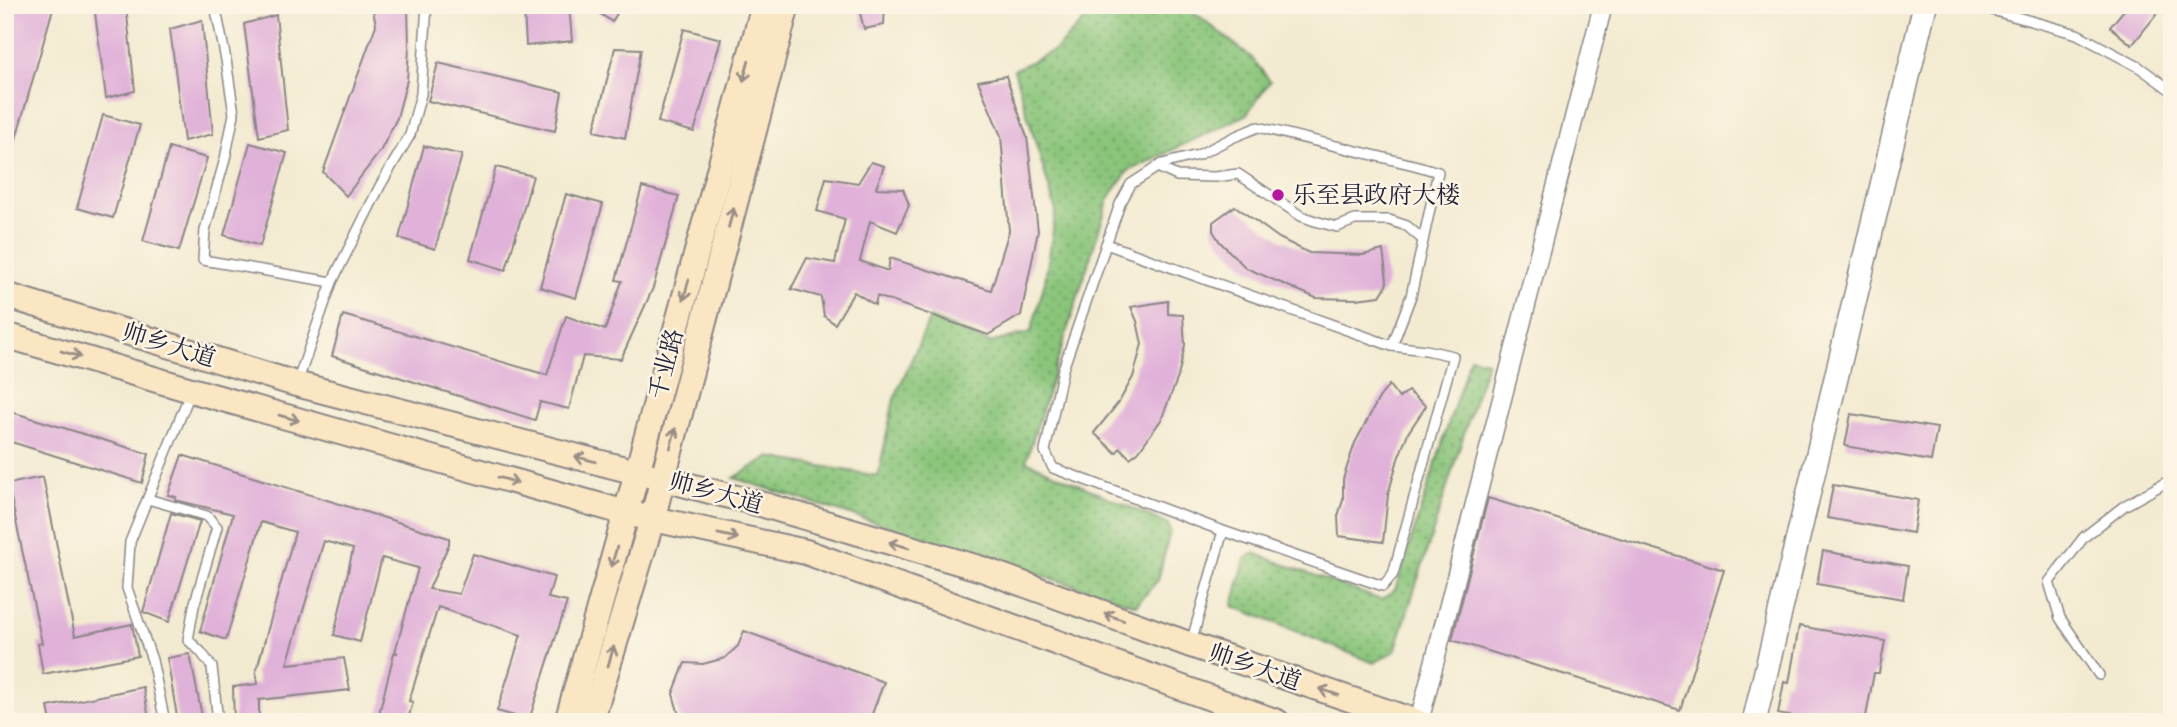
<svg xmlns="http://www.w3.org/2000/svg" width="2177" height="727" font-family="'IM FELL Great Primer','Noto Serif SC',serif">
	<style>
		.grass { fill: url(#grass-dots); stroke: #56745a; stroke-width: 2 }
		.building { fill: #e1b2d9 }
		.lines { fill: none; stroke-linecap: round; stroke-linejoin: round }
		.service-casing { stroke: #8a8686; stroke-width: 12 }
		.minor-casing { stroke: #8a8686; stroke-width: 21 }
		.tertiary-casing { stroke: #8a8686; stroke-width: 26 }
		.secondary-casing { stroke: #8a8686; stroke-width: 28 }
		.service { stroke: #fff; stroke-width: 9 }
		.minor { stroke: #fff; stroke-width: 18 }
		.tertiary { stroke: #fff; stroke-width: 23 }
		.secondary { stroke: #fbe6c4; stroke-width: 24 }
		.oneway { stroke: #998e86 }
		.poi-dot { fill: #b5179e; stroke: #fcf5e5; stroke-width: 2.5 }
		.labels { text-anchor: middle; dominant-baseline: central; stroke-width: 5; stroke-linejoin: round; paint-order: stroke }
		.poi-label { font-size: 24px; fill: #22223b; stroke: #fcf5e5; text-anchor: start }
		.street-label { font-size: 24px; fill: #22223b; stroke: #fcf5e5 }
	</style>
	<defs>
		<pattern id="grass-dots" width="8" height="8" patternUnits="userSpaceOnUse" patternTransform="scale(1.75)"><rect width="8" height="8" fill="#8ac57a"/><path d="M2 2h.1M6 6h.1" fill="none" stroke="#70a065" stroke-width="1.8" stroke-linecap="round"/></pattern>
	</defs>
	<rect width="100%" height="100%" fill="#fcf5e5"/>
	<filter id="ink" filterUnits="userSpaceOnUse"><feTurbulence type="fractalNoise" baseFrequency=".0143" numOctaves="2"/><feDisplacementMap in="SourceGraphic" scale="14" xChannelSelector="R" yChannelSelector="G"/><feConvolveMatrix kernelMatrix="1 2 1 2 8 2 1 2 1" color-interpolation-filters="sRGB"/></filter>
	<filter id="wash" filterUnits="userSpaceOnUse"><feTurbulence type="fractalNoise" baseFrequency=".00686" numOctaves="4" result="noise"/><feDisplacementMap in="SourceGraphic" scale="28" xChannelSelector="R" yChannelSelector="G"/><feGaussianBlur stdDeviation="1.57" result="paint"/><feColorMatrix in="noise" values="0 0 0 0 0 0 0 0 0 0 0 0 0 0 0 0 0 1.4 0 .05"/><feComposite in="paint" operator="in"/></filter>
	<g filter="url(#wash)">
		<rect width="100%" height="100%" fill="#f3ebd1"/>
		<g class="grass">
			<polygon points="1100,5 1182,5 1195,13 1251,57 1270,81 1246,115 1128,171 1109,198 1026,461 1168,524 1170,531 1158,580 1136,605 734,478 769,457 878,476 894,399 930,318 990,343 1031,332 1045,281 1056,211 1014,70 1055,50"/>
			<polygon points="1470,357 1487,361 1395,651 1374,663 1233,606 1245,559 1254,553 1381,600 1395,590"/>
		</g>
		<g id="blocks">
			<g class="building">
				<polygon points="14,5 54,5 9,163 5,163 5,37"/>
				<polygon points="94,5 126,5 135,91 106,98"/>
				<polygon points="372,5 408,5 409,48 407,80 397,118 381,150 346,196 323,172 376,25"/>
				<polygon points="538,5 569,5 572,41 526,46 524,8"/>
				<polygon points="588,5 622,5 612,22"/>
				<polygon points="858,5 885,5 884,25 864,29"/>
				<polygon points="2128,5 2164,5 2132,45 2110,27"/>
				<polygon points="276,15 288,130 259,137 244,24"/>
				<polygon points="202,20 213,134 184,141 170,29"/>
				<polygon points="684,29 721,39 694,132 658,122"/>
				<polygon points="615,48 641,49 625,138 594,131"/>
				<polygon points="438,63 562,92 555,131 428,101"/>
				<polygon points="1006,76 1027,137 1038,231 1021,315 988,335 877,296 875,305 854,292 835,324 824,316 821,297 791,289 807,258 835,263 845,219 817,211 826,178 858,183 871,162 884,166 876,188 903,189 909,205 897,232 870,221 860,261 888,271 890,258 991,290 1009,231 1001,136 978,81"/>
				<polygon points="103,115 140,125 113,218 77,208"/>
				<polygon points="250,143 287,153 260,246 224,235"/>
				<polygon points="424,146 462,155 435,249 399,238"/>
				<polygon points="169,148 207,158 179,251 143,241"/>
				<polygon points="496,167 533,176 506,270 470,259"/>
				<polygon points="642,187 679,196 653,288 621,359 583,356 569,409 540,402 535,420 332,356 343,315 547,375 566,316 605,330 622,281 616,280"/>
				<polygon points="566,194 603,204 576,298 540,287"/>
				<polygon points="1235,206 1279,238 1309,253 1363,255 1383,250 1387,282 1385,288 1380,296 1356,299 1316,298 1246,268 1220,242 1213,231 1213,222"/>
				<polygon points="1168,301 1168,314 1183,315 1185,345 1178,377 1161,420 1138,452 1130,458 1120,448 1116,453 1094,433 1119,402 1133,377 1142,344 1137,321 1131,307"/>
				<polygon points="1389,385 1399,398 1408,391 1426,406 1408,433 1398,459 1388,495 1383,542 1339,536 1338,516 1343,500 1343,479 1355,443 1379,398"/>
				<polygon points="5,410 149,454 142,483 5,440"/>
				<polygon points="1851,414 1937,428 1931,461 1845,446"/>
				<polygon points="182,455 449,538 449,544 429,589 459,594 473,554 554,577 548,598 567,602 529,720 497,711 521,635 438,607 409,701 413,702 407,722 377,722 394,653 398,653 395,652 418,568 382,558 360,642 334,635 353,549 324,541 287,664 344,658 350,690 259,700 259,720 234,722 233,687 258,684 256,672 295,532 261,522 226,640 200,631 233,514 175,500 176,497 168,495"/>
				<polygon points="43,477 75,636 132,624 138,656 43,674 38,644 42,643 8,484"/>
				<polygon points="1833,485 1918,500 1913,533 1827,518"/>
				<polygon points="1488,498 1724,570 1680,710 1452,640"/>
				<polygon points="171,513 200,521 169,622 143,612"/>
				<polygon points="1823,551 1908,566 1903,599 1817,584"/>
				<polygon points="1799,626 1885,641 1879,673 1874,673 1865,722 1821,722 1778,714 1784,682 1789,683"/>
				<polygon points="744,631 884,682 869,722 681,722 673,694 685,663 703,664 725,658 738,646"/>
				<polygon points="190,654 203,722 178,722 167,658"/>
				<polygon points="143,687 149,718 130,722 51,722 48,707"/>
			</g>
		</g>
	</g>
	<g filter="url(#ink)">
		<use href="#blocks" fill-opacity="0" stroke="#8a8686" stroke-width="2"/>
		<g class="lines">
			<defs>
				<g id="service">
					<polyline points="215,5 226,60 234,114 225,159 205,230 203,260 332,282"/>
					<polyline points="1974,5 2077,34 2139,67 2172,91"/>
					<polyline points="1157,167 1177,176 1215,177 1238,174 1301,216 1315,221 1337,227 1355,220 1389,220 1407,226 1423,240"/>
					<polyline points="1106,244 1392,346"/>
					<polyline points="297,383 332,282 380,186 410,135 421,94 427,5"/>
					<polyline points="148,499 207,516 217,527 194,606 188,640 201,652 212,667 218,722"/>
					<polyline points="1191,643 1223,531 1053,468 1045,451 1063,369 1120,204 1131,184 1162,164 1198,155 1234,137 1258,127 1418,166 1438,172 1411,296 1392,346 1426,350 1453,356 1393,574 1383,586 1223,531"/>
					<polyline points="2099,675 2060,618 2049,582 2084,537 2124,506 2172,479"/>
					<polyline points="165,722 152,660 127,588 130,542 191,391"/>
				</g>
				<polyline id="minor" points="1419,722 1603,5"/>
				<polyline id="tertiary" points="1754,722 1925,5"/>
				<g id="secondary">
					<polyline points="5,295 296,384 764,505 982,569 1191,645 1417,722"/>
					<polyline points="5,335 191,390 626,513 806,552 1277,722"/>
					<polyline points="567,722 626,513 764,5"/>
					<polyline points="591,722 652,520 787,5"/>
				</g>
			</defs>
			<use href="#service" class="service-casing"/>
			<use href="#minor" class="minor-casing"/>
			<use href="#tertiary" class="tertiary-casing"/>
			<use href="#secondary" class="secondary-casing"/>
			<use href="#service" class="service"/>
			<use href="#minor" class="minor"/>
			<use href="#tertiary" class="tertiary"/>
			<use href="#secondary" class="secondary"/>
		</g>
		<defs><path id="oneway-shaft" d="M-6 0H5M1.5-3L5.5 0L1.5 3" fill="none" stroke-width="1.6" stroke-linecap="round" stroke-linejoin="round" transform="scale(1.75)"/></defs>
		<g class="oneway">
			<use href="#oneway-shaft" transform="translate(746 71) rotate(105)"/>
			<use href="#oneway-shaft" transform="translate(731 218) rotate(-75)"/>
			<use href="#oneway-shaft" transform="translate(686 290) rotate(105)"/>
			<use href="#oneway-shaft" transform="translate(71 354) rotate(16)"/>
			<use href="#oneway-shaft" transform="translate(289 418) rotate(16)"/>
			<use href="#oneway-shaft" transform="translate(673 438) rotate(-75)"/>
			<use href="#oneway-shaft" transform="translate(585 459) rotate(-165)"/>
			<use href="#oneway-shaft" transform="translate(508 480) rotate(16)"/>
			<use href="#oneway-shaft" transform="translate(728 536) rotate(12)"/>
			<use href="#oneway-shaft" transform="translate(899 545) rotate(-164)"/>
			<use href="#oneway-shaft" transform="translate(614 557) rotate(106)"/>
			<use href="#oneway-shaft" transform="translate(1114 617) rotate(-160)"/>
			<use href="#oneway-shaft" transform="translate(611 656) rotate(-73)"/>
			<use href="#oneway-shaft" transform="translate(1329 692) rotate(-161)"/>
		</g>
	</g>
	<circle class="poi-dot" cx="1278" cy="195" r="7"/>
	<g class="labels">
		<g class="poi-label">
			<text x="1292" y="195">乐至县政府大楼</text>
		</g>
		<g class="street-label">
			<text transform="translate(169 345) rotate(17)">帅乡大道</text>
			<text transform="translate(666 364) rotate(-75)">千业路</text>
			<text transform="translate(716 493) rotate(15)">帅乡大道</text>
			<text transform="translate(1255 667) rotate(19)">帅乡大道</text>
		</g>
	</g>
	<rect width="2177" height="727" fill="none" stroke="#fcf5e5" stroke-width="28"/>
</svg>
